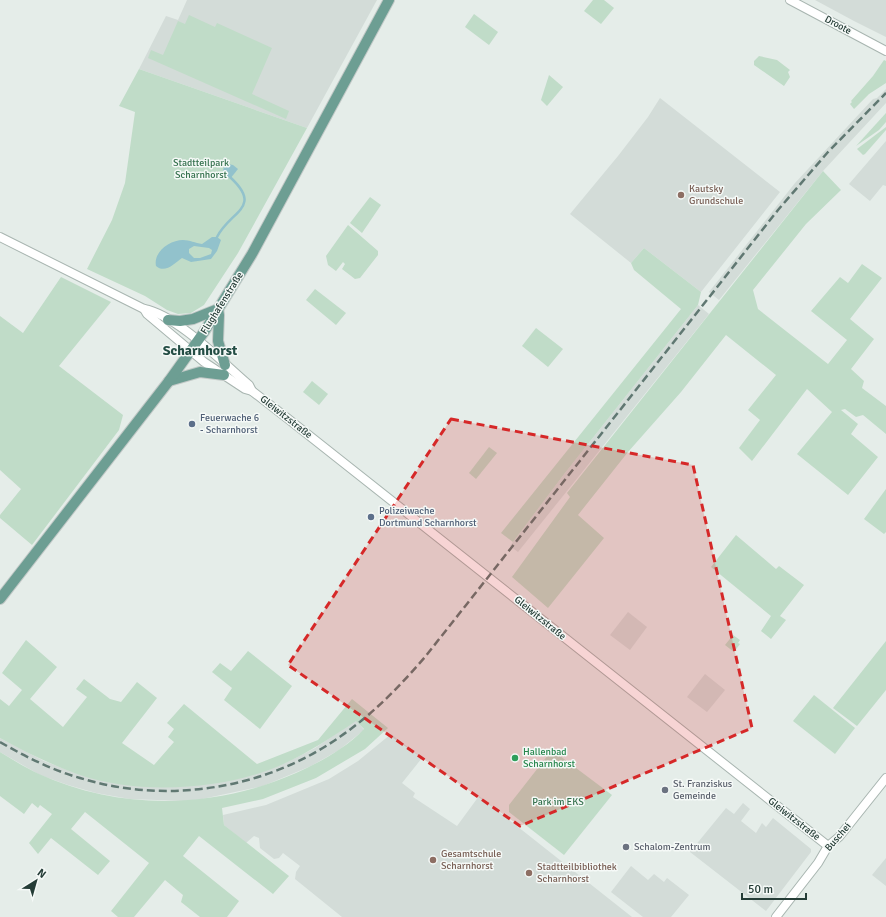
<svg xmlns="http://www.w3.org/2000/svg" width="886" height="917" font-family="Signika,sans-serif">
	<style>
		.built { fill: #d3dcd8 }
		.green { fill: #c0dcc8 }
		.water { fill: #92c2cc; fill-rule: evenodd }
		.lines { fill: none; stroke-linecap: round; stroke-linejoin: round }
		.stream { stroke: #92c2cc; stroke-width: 2.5 }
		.minor-casing { stroke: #a8b5b0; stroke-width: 10 }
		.major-casing { stroke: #c2c9c7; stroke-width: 12 }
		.minor { stroke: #fff; stroke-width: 8 }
		.major { stroke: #6d9e93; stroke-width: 10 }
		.rail { stroke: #607872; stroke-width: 2.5; stroke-dasharray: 8 4; stroke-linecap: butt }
		.marked { fill: #d62828; fill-opacity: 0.2; stroke: #d62828; stroke-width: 3; stroke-dasharray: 8 5; stroke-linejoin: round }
		.education-dot { fill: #8d6e63; stroke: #f5f9f7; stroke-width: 1.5 }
		.service-dot { fill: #5c6f8a; stroke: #f5f9f7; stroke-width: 1.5 }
		.leisure-dot { fill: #2e9e5b; stroke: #f5f9f7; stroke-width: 1.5 }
		.worship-dot { fill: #6b7280; stroke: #f5f9f7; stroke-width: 1.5 }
		.labels { text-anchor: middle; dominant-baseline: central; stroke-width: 3; stroke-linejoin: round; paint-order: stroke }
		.street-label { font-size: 10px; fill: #253d37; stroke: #f5f9f7 }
		.park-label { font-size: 10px; fill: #33704c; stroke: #f5f9f7 }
		.education-label { font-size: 10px; fill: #785e54; stroke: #f5f9f7; text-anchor: start }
		.service-label { font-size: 10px; fill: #4e5e75; stroke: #f5f9f7; text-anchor: start }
		.leisure-label { font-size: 10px; fill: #27864d; stroke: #f5f9f7; text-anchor: start }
		.worship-label { font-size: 10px; fill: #5b616d; stroke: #f5f9f7; text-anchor: start }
		.district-label { font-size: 14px; font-weight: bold; fill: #234d44; stroke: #f5f9f7 }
	</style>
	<rect width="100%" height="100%" fill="#e5ede9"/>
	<g class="built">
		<polygon points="187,0 377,0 307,128 139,69 166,16 178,20"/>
		<polygon points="815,0 886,0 886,37 854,21"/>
		<polygon points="886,89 886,103 823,171 719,300 709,292 795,183 873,99 877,98"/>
		<polygon points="660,98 780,192 701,292 644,248 631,263 570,214 618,156 648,117"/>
		<polygon points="886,141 886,186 883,185 870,201 849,184"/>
		<polygon points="698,305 709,314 518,552 510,546 565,473"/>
		<polygon points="628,612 647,627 630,650 610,635"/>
		<polygon points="705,674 725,690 707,712 687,697"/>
		<polygon points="356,720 364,730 339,750 311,766 263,786 202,799 184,801 130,799 96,793 68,785 40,775 0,752 0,738 44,761 78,774 133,786 217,783 268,770 293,759 315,748"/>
		<polygon points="391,734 422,758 402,783 415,793 413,797 457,826 479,796 632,917 342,917 295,879 296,872 300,866 283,853 279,858 274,859 260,848 259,838 254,836 246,843 224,825 223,815 266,805 329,779 358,761"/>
		<polygon points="743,803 750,809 741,821 756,833 762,823 766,827 773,818 811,849 811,852 766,911 690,852 726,808 734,814"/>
		<polygon points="886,858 886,886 872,875"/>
		<polygon points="631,866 648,880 654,874 664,882 667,878 689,895 671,917 643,917 611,892"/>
	</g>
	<g class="green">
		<polygon points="593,0 604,0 614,8 601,24 584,11"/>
		<polygon points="474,14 498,32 489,45 465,27"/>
		<polygon points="189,15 215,27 217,23 272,48 252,94 289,111 286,119 148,58 151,50 163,55 178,21 185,24"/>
		<polygon points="759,56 777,60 790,70 788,72 790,77 784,86 754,65 754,61"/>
		<polygon points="884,60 886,61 886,83 869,94 854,109 850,104 852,102 851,101 873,76"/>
		<polygon points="139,69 307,128 238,253 204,305 191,313 178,314 167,310 145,296 87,269 112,220 125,183 135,112 119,106"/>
		<polygon points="549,75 563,87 547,106 541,100"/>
		<polygon points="886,113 886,122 879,130 856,146"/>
		<polygon points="886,127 886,130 865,154 863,155 857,149"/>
		<polygon points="823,171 841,190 806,224 753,290 758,309 828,364 847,340 811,311 840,277 848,283 862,264 882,278 850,319 874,339 851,369 864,381 862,388 886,406 886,434 863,415 856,417 845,409 841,410 858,424 851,434 878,457 848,495 797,454 832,412 807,389 752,461 739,448 760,420 748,410 776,375 726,335 681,392 628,452 578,515 604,538 548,608 512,577 570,497 567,493"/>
		<polygon points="370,197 381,205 362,233 350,223"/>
		<polygon points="348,225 378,251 378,255 360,278 355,279 342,269 345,264 343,262 336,271 328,265 326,256"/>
		<polygon points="644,248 701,292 698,305 565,473 513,542 501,533 681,309 634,270 631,263"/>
		<polygon points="61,277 111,302 59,366 123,415 119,430 32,545 0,518 0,515 21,489 0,470 0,316 23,333"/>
		<polygon points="315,289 346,313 336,325 306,300"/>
		<polygon points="536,328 563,349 548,367 522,346"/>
		<polygon points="312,381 328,394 319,405 303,392"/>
		<polygon points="489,447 497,453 476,479 469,473"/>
		<polygon points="886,489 886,532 884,534 864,519"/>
		<polygon points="736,535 776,569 779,566 804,585 780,616 786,620 771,639 761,631 771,616 711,567"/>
		<polygon points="733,635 740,640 738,643 740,644 734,652 725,645"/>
		<path d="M26,640L57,667L30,699L63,727L87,697L76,689L84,679L110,699L121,702L137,682L157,698L122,743L154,765L174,742L168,737L174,729L167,723L184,704L257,764L318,740L352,699L388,728L365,749L316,778L263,799L222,808L224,825L289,876L273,894L199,836L183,856L239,901L227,917H200L181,902L183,895L165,880L134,917H118L111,911L149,863L85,812L71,829L110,861L98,875L51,838L38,854L29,843L52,814L40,805L38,808L32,803L24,814L0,796V752C13,760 26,768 39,774C120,811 215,809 296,773C320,762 345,749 364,729L356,721C328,740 300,758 269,770C212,791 134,794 77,774C50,764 25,752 0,738V699L9,706L22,690L2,673Z"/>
		<polygon points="886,641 886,690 857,726 833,708"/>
		<polygon points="248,651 292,686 260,729 224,700 232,688 212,672 220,663 231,671"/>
		<polygon points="814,695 855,728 835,754 793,721"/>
		<polygon points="552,750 612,795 564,855 509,812 509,805"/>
	</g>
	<g class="water">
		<polygon points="228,164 233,165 238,169 230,179 223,171 224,166"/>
		<path d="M212,237H217L221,240L217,251L211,259L191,262L182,258C175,263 165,274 156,266C153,252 170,240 183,240C190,240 195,243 202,244ZM194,246L209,248L212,250L211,254L200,258H194L189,253V249Z"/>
	</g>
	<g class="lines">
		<path class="stream" d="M217,237C230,211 263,208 231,178"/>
		<defs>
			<g id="minor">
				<polyline points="790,0 886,51"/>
				<path d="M0,237L144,309C177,315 223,363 249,385L252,391"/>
				<polyline points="144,309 147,314 204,362 245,389 252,391 287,418 828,846"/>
				<polyline points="776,917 818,863 828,846 839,837 886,778"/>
			</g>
			<g id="major">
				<polyline points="218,309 219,315 218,341 225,365"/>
				<polyline points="168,320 180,321 193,319 218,309"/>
				<polyline points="169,381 200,372 224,375"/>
				<polyline points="0,599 169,381 204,332 252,254 389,0"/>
			</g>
		</defs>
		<use href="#minor" class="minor-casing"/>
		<use href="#major" class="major-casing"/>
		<use href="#minor" class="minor"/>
		<use href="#major" class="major"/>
		<path class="rail" d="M0,742C26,757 52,770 80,778C167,805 267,789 341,736C373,714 400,686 425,657L778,210L828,152L886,93"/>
	</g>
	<path class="marked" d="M451,419L693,465L752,728L520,826L288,665Z"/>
	<g class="education-dot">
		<circle cx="681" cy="195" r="4"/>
		<circle cx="433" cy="860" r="4"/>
		<circle cx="529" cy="873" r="4"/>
	</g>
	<g class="service-dot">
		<circle cx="192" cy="424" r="4"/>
		<circle cx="371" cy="517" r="4"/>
	</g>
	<circle class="leisure-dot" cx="515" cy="758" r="4"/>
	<g class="worship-dot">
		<circle cx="665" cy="790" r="4"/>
		<circle cx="626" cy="847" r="4"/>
	</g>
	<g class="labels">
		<g class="street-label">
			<text transform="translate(838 25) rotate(28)">Droote</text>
			<text transform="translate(222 303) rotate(-58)">Flughafenstraße</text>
			<text transform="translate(286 417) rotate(38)">Gleiwitzstraße</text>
			<text transform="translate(540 618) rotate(39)">Gleiwitzstraße</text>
			<text transform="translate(794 819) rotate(38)">Gleiwitzstraße</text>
			<text transform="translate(838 837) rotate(-49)">Buschei</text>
		</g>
		<g class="park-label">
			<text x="201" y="163">Stadtteilpark<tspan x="201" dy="12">Scharnhorst</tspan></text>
			<text x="558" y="802">Park im EKS</text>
		</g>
		<g class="education-label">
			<text x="689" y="189">Kautsky<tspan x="689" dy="12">Grundschule</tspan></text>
			<text x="441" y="854">Gesamtschule<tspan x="441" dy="12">Scharnhorst</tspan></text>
			<text x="537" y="867">Stadtteilbibliothek<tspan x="537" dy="12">Scharnhorst</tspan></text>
		</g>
		<g class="service-label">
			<text x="200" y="418">Feuerwache 6<tspan x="200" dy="12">- Scharnhorst</tspan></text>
			<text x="379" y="511">Polizeiwache<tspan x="379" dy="12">Dortmund Scharnhorst</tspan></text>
		</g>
		<g class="leisure-label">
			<text x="523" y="752">Hallenbad<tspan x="523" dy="12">Scharnhorst</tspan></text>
		</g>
		<g class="worship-label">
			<text x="673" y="784">St. Franziskus<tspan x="673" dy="12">Gemeinde</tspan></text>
			<text x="634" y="847">Schalom-Zentrum</text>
		</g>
		<g class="district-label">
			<text x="200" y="350">Scharnhorst</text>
		</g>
	</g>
	<g transform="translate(36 881) rotate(37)" stroke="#f5f9f7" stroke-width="3" paint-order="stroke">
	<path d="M0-3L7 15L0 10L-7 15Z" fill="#253d37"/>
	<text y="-6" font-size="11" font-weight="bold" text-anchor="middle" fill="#253d37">N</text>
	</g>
	<path d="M742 893v6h64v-6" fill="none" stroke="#253d37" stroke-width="2"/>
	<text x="748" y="893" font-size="12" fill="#253d37" stroke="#f5f9f7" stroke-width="3" paint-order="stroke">50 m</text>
</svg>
